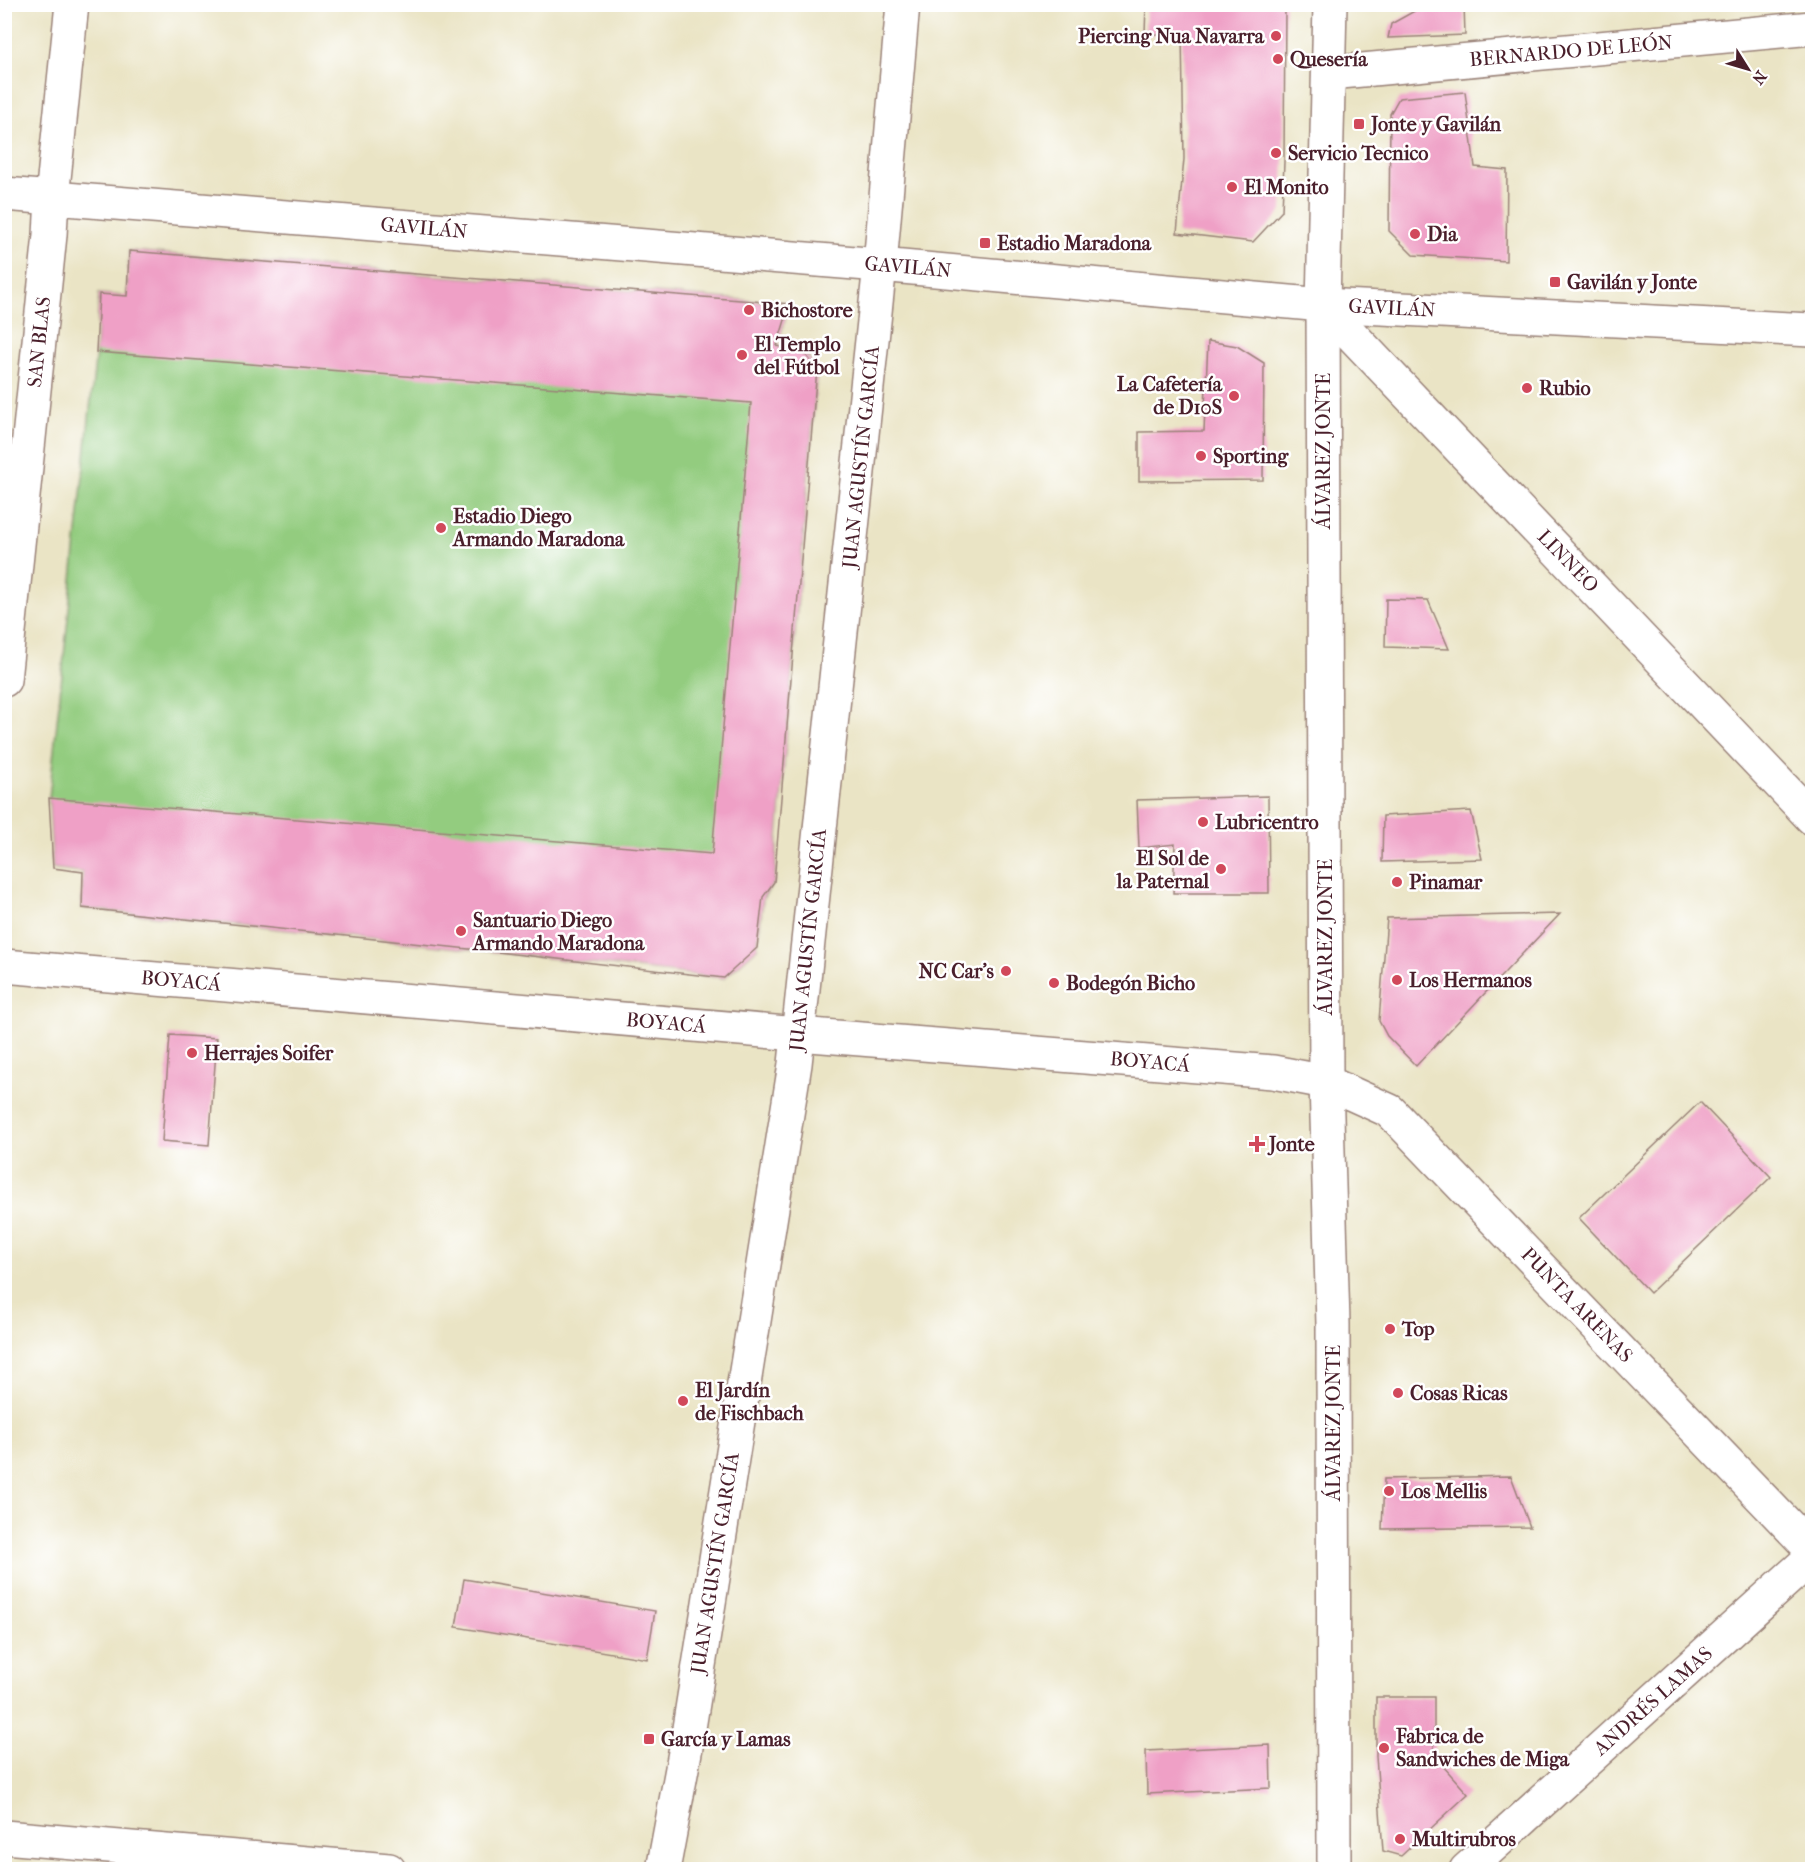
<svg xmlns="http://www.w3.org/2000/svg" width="1817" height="1874" font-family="'IM FELL French Canon',serif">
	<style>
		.green { fill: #93cc7f; stroke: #6e7655; stroke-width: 1.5 }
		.building { fill: #efa0c6 }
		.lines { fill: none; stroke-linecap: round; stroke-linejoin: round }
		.minor-casing { stroke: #9a8278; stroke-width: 36 }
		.minor { stroke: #fff; stroke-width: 33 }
		.poi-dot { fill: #d1495b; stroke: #fff; stroke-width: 2 }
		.labels { text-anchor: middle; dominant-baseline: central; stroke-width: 5; stroke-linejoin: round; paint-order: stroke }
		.poi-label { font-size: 20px; font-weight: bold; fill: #4a1f2b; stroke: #fff; text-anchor: start }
		.street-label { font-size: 20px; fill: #4a1f2b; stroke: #fff }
	</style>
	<rect width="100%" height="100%" fill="#fff"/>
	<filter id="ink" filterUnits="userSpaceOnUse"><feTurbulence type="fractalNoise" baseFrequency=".0167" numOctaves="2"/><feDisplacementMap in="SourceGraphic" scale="12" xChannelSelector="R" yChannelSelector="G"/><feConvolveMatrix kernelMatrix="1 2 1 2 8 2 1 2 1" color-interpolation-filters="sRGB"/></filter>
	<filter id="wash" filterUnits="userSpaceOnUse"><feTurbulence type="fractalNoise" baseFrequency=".008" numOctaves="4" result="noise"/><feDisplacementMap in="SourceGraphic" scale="24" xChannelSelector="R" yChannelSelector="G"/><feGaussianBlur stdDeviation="1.35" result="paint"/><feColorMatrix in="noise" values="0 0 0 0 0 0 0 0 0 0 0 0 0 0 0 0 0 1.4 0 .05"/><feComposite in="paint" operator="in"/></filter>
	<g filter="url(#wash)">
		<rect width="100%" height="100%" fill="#eae4c5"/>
		<polygon class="green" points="129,251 790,304 777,345 803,352 817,368 774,882 763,898 757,948 724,978 497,952 82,908 83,872 53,868 49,798 96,352 99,294 127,296"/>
		<g id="blocks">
			<g class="building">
				<polygon points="1146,4 1285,4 1284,162 1282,211 1253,242 1177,233 1184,159 1182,34 1145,34"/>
				<polygon points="1427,4 1464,4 1465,35 1388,38 1391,24"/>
				<polygon points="1465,92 1475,167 1507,170 1506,261 1413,255 1389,231 1390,114 1399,98"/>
				<polygon points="129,251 790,304 777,346 803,352 817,368 774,882 763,897 757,948 724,978 497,952 82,908 83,872 53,868 49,798 712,854 751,403 96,352 99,294 127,296"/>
				<polygon points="1208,341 1237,346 1264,363 1263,480 1139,481 1139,432 1204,431"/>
				<polygon points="1386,599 1428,600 1449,649 1385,647"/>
				<polygon points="1268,796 1269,893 1173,893 1175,844 1139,848 1137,800"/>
				<polygon points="1471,811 1482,859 1382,862 1383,816"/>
				<polygon points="1560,914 1416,1066 1387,1036 1379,1021 1387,918"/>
				<polygon points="170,1035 217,1038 209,1145 162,1141"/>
				<polygon points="1700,1102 1771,1177 1650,1293 1579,1218"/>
				<polygon points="1511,1476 1530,1527 1382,1529 1384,1479"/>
				<polygon points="464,1579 655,1611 647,1659 456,1627"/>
				<polygon points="1376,1697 1434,1697 1434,1756 1468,1794 1401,1856 1383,1851 1376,1756"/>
				<polygon points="1270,1745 1271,1788 1147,1794 1146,1751"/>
			</g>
		</g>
	</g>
	<g filter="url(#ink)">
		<use href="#blocks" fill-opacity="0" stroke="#9a8278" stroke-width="1.5"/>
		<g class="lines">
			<defs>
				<g id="minor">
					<polyline points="1330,4 1323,305 1326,1082 1333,1324 1334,1870"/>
					<polyline points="1330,73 1812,28"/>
					<polyline points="4,194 880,265 1323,305 1812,330"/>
					<polyline points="1323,305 1812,818"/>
					<polyline points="4,680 50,235 52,198 72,4"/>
					<polyline points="4,966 798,1034 1273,1072 1326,1082 1390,1111 1812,1550"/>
					<polyline points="4,1837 389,1870"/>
					<polyline points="663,1870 686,1747 795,1064 880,265 903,4"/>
					<polyline points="1466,1870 1812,1557"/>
				</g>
			</defs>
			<use href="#minor" class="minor-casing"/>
			<use href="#minor" class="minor"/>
		</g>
	</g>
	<g class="poi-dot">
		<circle cx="1276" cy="36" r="6"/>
		<circle cx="1278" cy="59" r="6"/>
		<rect x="1353" y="118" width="12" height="12" rx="3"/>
		<circle cx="1276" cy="153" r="6"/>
		<circle cx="1232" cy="187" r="6"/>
		<circle cx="1415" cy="234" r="6"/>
		<rect x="979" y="237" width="12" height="12" rx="3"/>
		<rect x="1549" y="276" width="12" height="12" rx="3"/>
		<circle cx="749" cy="310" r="6"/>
		<circle cx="742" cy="355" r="6"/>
		<circle cx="1527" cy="388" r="6"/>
		<circle cx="1234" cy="396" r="6"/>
		<circle cx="1201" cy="456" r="6"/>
		<circle cx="441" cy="528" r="6"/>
		<circle cx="1203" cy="822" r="6"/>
		<circle cx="1221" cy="869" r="6"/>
		<circle cx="1397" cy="882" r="6"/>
		<circle cx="461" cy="931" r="6"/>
		<circle cx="1006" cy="971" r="6"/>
		<circle cx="1397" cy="980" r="6"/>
		<circle cx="1054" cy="983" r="6"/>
		<circle cx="192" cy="1053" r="6"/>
		<path d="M1254 1135h6v6h6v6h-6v6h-6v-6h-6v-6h6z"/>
		<circle cx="1390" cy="1329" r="6"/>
		<circle cx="1398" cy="1393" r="6"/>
		<circle cx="683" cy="1401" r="6"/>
		<circle cx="1389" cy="1491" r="6"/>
		<rect x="643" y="1733" width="12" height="12" rx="3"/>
		<circle cx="1384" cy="1748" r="6"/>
		<circle cx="1400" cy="1839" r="6"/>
	</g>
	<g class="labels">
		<g class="poi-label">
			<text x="1264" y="36" text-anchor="end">Piercing Nua Navarra</text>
			<text x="1290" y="59">Quesería</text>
			<text x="1371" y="124">Jonte y Gavilán</text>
			<text x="1288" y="153">Servicio Tecnico</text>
			<text x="1244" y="187">El Monito</text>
			<text x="1427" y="234">Dia</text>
			<text x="997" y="243">Estadio Maradona</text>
			<text x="1567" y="282">Gavilán y Jonte</text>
			<text x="761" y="310">Bichostore</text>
			<text x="754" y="344">El Templo<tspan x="754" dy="23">del Fútbol</tspan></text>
			<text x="1222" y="384" text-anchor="end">La Cafetería<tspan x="1222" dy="23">de D10S</tspan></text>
			<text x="1539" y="388">Rubio</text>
			<text x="1213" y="456">Sporting</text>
			<text x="453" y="516">Estadio Diego<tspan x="453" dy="23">Armando Maradona</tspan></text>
			<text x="1215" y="822">Lubricentro</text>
			<text x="1209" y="858" text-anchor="end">El Sol de<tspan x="1209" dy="23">la Paternal</tspan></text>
			<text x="1409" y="882">Pinamar</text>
			<text x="473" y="920">Santuario Diego<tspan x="473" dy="23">Armando Maradona</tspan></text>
			<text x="994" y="971" text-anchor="end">NC Car's</text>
			<text x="1409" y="980">Los Hermanos</text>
			<text x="1066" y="983">Bodegón Bicho</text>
			<text x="204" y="1053">Herrajes Soifer</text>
			<text x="1269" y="1144">Jonte</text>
			<text x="1402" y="1329">Top</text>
			<text x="695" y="1390">El Jardín<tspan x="695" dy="23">de Fischbach</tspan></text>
			<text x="1410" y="1393">Cosas Ricas</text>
			<text x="1401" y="1491">Los Mellis</text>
			<text x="1396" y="1736">Fabrica de<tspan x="1396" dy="23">Sandwiches de Miga</tspan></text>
			<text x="661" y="1739">García y Lamas</text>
			<text x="1412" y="1839">Multirubros</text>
		</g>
		<g class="street-label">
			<text transform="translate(1571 51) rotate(-5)">BERNARDO DE LEÓN</text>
			<text transform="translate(424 228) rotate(5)">GAVILÁN</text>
			<text transform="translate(908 267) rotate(5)">GAVILÁN</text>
			<text transform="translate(1392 308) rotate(3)">GAVILÁN</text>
			<text transform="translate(39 342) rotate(-84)">SAN BLAS</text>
			<text transform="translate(1323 451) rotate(-90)">ÁLVAREZ JONTE</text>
			<text transform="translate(861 457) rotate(-84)">JUAN AGUSTÍN GARCÍA</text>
			<text transform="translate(1568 561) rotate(46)">LINNEO</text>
			<text transform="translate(1325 937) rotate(-90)">ÁLVAREZ JONTE</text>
			<text transform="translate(808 940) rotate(-84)">JUAN AGUSTÍN GARCÍA</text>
			<text transform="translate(181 981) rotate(5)">BOYACÁ</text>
			<text transform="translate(666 1023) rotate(5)">BOYACÁ</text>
			<text transform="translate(1150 1062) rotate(5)">BOYACÁ</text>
			<text transform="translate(1577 1305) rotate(46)">PUNTA ARENAS</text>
			<text transform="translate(1333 1423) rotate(-90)">ÁLVAREZ JONTE</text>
			<text transform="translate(715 1563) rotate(-81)">JUAN AGUSTÍN GARCÍA</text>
			<text transform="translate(1653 1701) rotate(-42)">ANDRÉS LAMAS</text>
		</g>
	</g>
	<rect width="1817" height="1874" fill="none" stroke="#fff" stroke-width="24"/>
	<g transform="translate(1748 69) rotate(127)" stroke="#ffffff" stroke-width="4.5" paint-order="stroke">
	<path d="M0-4.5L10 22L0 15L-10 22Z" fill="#4a1f2b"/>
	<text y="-9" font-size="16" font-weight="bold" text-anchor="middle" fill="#4a1f2b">N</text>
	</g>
</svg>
